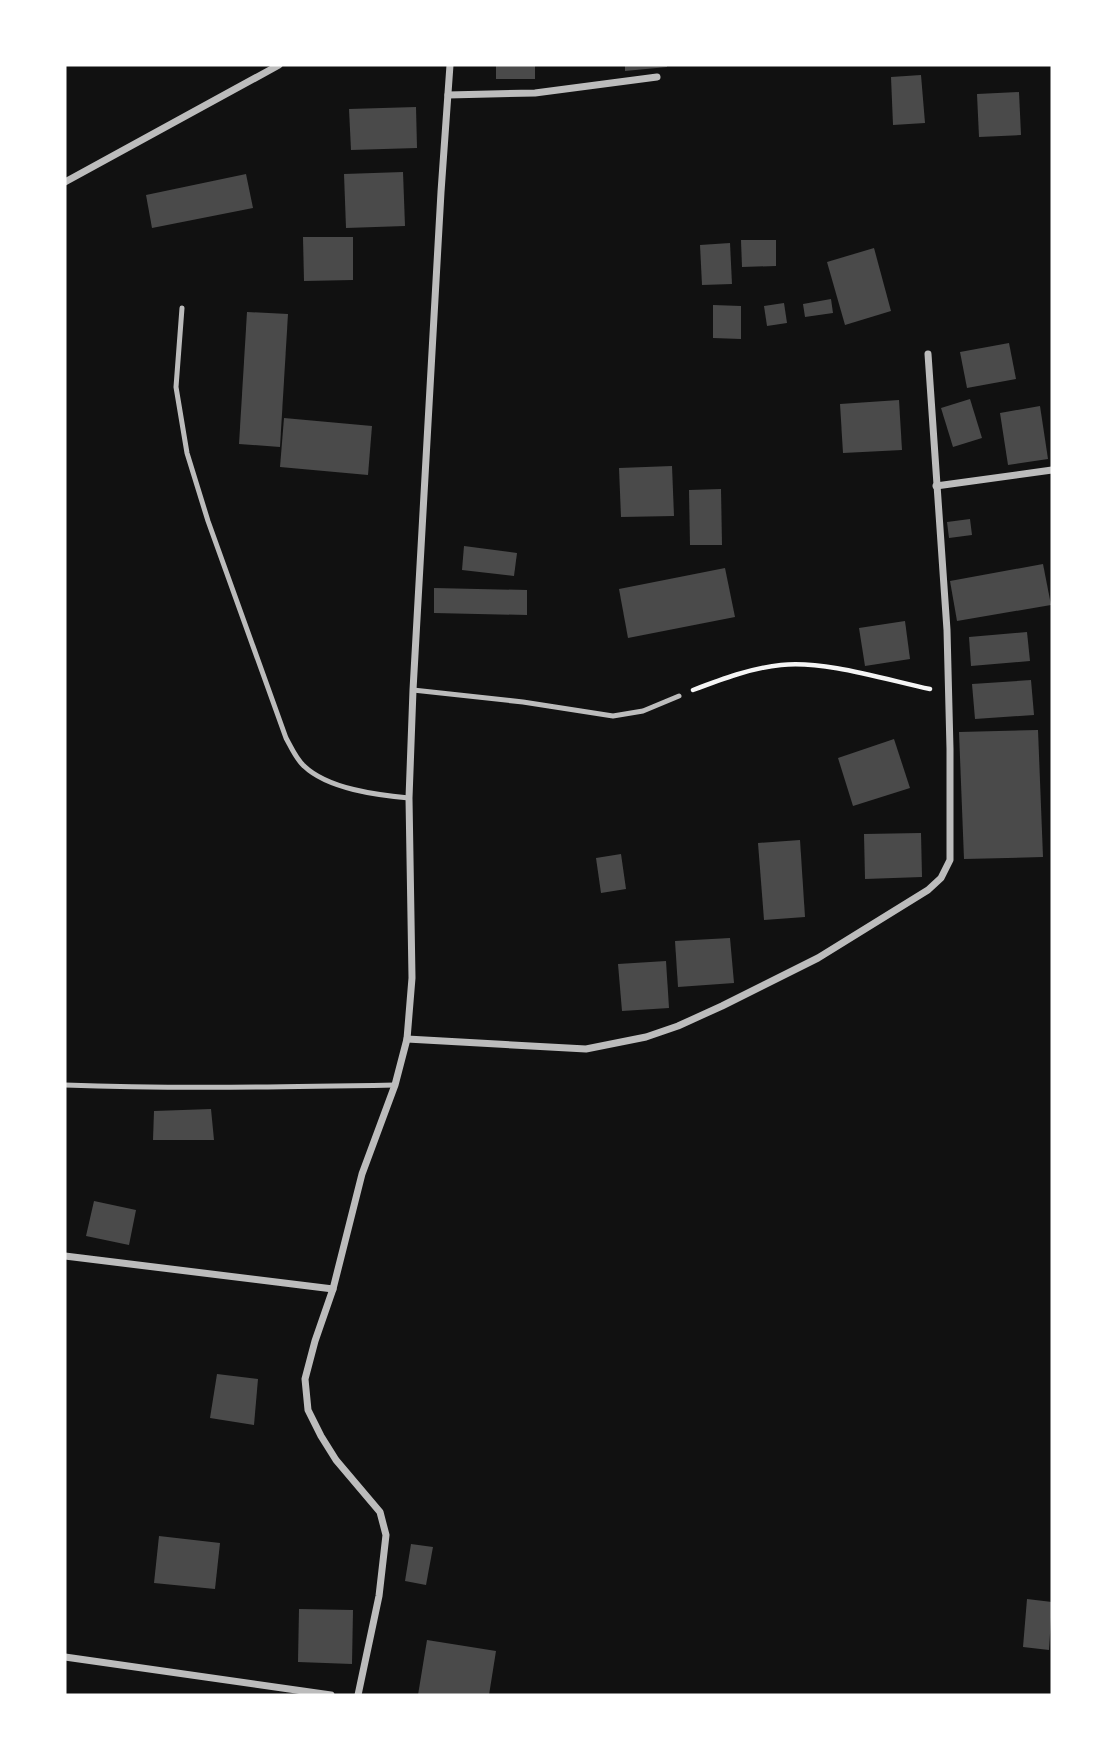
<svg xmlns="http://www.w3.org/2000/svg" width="1117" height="1760" font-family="'Nunito Sans',sans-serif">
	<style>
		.building { fill: #4a4a4a }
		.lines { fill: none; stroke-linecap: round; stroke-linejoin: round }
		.path { stroke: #f5f5f5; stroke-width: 4.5 }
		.service { stroke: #bcbcbc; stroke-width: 5 }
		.minor { stroke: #bcbcbc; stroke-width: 7 }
	</style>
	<rect width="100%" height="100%" fill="#111"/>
	<g class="building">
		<rect x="496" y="65" width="39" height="14"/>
		<polygon points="625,65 667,65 667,67 625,71"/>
		<polygon points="921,75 925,123 893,125 891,77"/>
		<polygon points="1019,92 1021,135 979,137 977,94"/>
		<polygon points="416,107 417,148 351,150 349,109"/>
		<polygon points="403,172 405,226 346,228 344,174"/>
		<polygon points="246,174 253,208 152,228 146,195"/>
		<polygon points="303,237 353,237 353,280 304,281"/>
		<polygon points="741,240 776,240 776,266 742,267"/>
		<polygon points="730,243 732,284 702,285 700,245"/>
		<polygon points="874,248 891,311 845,325 827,262"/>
		<polygon points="831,299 833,313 805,317 803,304"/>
		<polygon points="784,303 787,323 767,326 764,306"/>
		<polygon points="713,305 741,306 741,339 713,338"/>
		<polygon points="247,312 288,314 280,447 239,444"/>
		<polygon points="1009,343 1016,379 967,388 960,352"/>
		<polygon points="970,399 982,438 953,447 941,408"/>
		<polygon points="899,400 902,450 843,453 840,404"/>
		<polygon points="1040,406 1048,459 1008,465 1000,413"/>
		<polygon points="284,418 372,426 368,475 280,467"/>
		<polygon points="672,466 674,516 621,517 619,468"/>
		<polygon points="721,489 722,545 690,545 689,490"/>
		<polygon points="970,519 972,535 949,538 947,522"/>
		<polygon points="464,546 517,553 514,576 462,570"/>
		<polygon points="1043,564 1051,605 957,621 950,581"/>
		<polygon points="725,568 735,617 628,638 619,589"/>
		<polygon points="434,588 527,590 527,615 434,613"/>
		<polygon points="905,621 910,659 865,666 859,628"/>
		<polygon points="1027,632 1030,661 971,666 969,637"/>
		<polygon points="1031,680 1034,715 975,719 972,684"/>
		<polygon points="1038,730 1043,857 964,859 959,732"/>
		<polygon points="894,739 910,788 853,806 838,758"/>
		<polygon points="921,833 922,877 865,879 864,834"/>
		<polygon points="800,840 805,917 764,920 758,843"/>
		<polygon points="621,854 626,889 601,893 596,858"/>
		<polygon points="730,938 734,983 678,987 675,941"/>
		<polygon points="666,961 669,1008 622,1011 618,964"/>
		<polygon points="211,1109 214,1140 153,1140 154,1111"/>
		<polygon points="94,1201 136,1210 129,1245 86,1236"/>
		<polygon points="217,1374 258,1379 254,1425 210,1418"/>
		<polygon points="159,1536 220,1543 215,1589 154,1583"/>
		<polygon points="411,1544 433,1547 426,1585 405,1581"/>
		<polygon points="1027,1599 1052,1602 1049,1650 1023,1647"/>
		<polygon points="299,1609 353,1610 352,1664 298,1662"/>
		<polygon points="427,1640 496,1651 489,1695 418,1695"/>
	</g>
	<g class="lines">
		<path class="path" d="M693,690C722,679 751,668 781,665C824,660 887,680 930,689"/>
		<g class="service">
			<path d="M182,308L176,387L187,453L208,521L286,738C291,747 296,759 304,766C328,789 377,795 409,798"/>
			<polyline points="413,690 523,702 613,716 643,711 679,696"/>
			<path d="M65,1085C175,1089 285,1087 395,1085"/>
		</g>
		<g class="minor">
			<polyline points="448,95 535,93 657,77"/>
			<polyline points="65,182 279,65"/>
			<polyline points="936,486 1052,470"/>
			<polyline points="407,1039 586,1049 646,1037 678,1026 722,1006 818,958 928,890 941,878 950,860 950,749 947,630 928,354"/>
			<polyline points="65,1256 333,1289"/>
			<polyline points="65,1657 331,1695"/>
			<polyline points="358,1695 379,1596 386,1535 380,1512 336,1460 321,1436 308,1410 305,1379 315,1341 333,1289 362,1174 395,1085 407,1039 412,978 409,798 413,690 441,192 450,65"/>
		</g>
	</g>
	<rect width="1117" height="1760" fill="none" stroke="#ffffff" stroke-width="133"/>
</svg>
